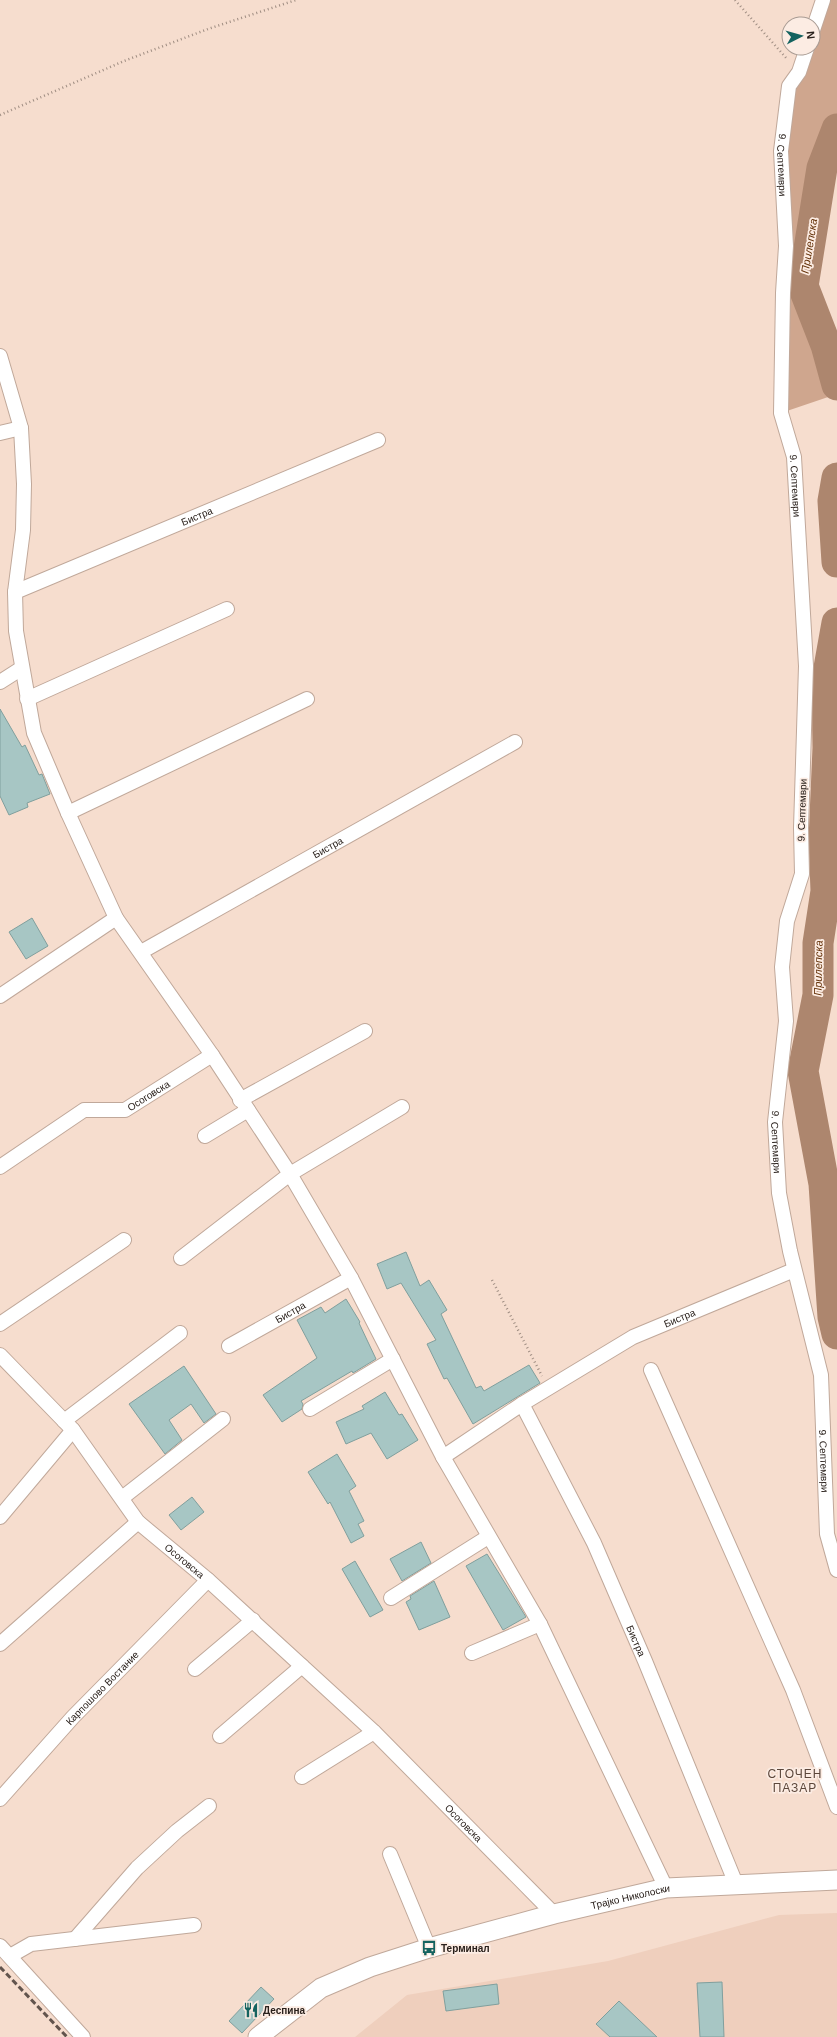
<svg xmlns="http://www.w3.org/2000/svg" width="837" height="2037" font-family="Helvetica,sans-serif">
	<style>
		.built { fill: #efcfbd }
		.forest { fill: #cfa68e }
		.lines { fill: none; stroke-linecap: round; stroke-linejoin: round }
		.river { stroke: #ad866e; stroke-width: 31 }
		.building { fill: #a7c6c4; stroke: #809f9d }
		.minor-casing { stroke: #c0a89a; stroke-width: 16 }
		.secondary-casing { stroke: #c0a89a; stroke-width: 21 }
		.path { stroke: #9f8d82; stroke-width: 2.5; stroke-dasharray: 1 3; stroke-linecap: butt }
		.minor { stroke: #fff; stroke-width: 14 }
		.secondary { stroke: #fff; stroke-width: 19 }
		.rail { stroke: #62544d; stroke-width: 3; stroke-dasharray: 6 3; stroke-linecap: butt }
		.labels { text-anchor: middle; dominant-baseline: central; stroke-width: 3.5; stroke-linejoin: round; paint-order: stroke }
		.street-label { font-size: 10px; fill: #2a211c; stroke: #fcece3 }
		.poi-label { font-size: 10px; font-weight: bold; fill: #2a211c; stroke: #fcece3; text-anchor: start }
		.water-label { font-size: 11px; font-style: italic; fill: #633007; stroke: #fcece3 }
		.quarter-label { font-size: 12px; letter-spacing: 1px; fill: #5c473b; stroke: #fcece3 }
	</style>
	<rect width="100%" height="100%" fill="#f6ddce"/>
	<polygon class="built" points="837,1913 837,2037 355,2037 407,1995 608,1961 779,1915"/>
	<polygon class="forest" points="823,0 837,0 837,129 822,168 803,286 827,345 837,385 837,394 781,413 783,182 789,86 813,48 813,30"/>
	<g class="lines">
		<g class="river">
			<polyline points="837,129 822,168 803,286 826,345 837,385"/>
			<polyline points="837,478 833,501 837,562"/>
			<polyline points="837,623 827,679 828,748 824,840 826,891 818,943 818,995 803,1071 824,1184 833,1317 837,1334"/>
		</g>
	</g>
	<g class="building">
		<polygon points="0,709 22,747 25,745 39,775 42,774 50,794 27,803 28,807 9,815 0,796"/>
		<polygon points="32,918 48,946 26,959 9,932"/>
		<polygon points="406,1252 420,1286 429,1280 447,1310 441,1314 476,1388 481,1386 484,1391 529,1365 540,1383 473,1424 447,1378 444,1379 427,1344 436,1340 401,1283 387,1289 377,1264"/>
		<polygon points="346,1299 360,1322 359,1323 376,1359 353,1373 352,1371 301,1401 303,1404 302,1409 282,1422 263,1395 317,1358 297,1320 321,1307 325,1313"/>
		<polygon points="184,1366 216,1414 204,1423 191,1404 169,1420 182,1440 165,1454 129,1404"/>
		<polygon points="385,1392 399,1415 402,1414 418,1440 387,1459 371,1433 346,1444 336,1422 364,1409 362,1406"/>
		<polygon points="337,1454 356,1486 349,1491 364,1521 358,1524 364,1536 351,1543 330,1502 328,1504 308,1472"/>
		<polygon points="192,1497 204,1512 181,1530 169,1515"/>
		<polygon points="421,1542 431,1563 402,1581 390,1559"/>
		<polygon points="487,1554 526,1617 503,1630 466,1566"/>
		<polygon points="355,1561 383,1610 370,1617 342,1569"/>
		<polygon points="434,1581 450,1617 419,1630 406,1602 411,1599 410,1596"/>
		<polygon points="722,1982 724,2037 700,2037 697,1983"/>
		<polygon points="497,1984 499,2004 446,2011 443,1991"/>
		<polygon points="261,1987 274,1999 242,2033 229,2021"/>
		<polygon points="619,2001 657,2037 610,2037 596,2024"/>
	</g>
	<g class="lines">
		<defs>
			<g id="minor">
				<polyline points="813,30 823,0"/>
				<path id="s1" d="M807,48L799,72L789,86L781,151L786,246L783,293L781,413L794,457L806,666L801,828L802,874L787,921L782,967L786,1021L775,1122L779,1193L790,1251L821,1375L827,1534L837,1570"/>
				<polyline points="0,356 21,428 24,484 23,530 15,592 16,631 34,733 68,813 116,918 212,1055 290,1174 351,1278 443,1457 540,1624 666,1888"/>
				<polyline points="0,433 21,428"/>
				<path id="s2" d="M15,592L378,440"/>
				<polyline points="0,682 22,668"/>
				<polyline points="27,699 227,609"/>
				<polyline points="68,813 307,699"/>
				<path id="s3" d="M141,952L515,742"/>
				<polyline points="0,996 116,918"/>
				<polyline points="240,1100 365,1031"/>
				<polyline points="205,1136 248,1110"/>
				<path id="s4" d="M0,1167L84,1110H125L212,1055"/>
				<polyline points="181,1258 290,1174 402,1107"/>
				<polyline points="0,1324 124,1240"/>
				<path id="s5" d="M229,1346L351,1278"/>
				<path id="s6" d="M0,1355L73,1430L138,1522L208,1580L374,1732L554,1914"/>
				<polyline points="651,1370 793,1690 837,1807"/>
				<path id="s7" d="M522,1404L594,1543L645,1661L736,1884"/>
				<polyline points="310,1409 393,1359"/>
				<polyline points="64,1421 180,1333"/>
				<path id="s8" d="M443,1457L522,1404L633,1337L794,1270"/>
				<polyline points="122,1498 223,1419"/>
				<polyline points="0,1517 73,1430"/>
				<polyline points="391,1598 488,1537"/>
				<polyline points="0,1644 138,1522"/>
				<polyline points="472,1653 540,1624"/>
				<polyline points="195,1669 253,1620"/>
				<polyline points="220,1736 302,1666"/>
				<polyline points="302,1777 374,1732"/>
				<path id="s9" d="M0,1799L73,1717L208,1580"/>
				<polyline points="390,1854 429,1948"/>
				<polyline points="75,1939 137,1868 177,1831 209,1806"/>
				<polyline points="0,1946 83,2037"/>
				<polyline points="10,1956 31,1944 194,1925"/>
			</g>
			<g id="secondary">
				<path id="s10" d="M258,2037L321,1988L370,1967L429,1948L554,1914L666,1888L837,1880"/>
			</g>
		</defs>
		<use href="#minor" class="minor-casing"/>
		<use href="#secondary" class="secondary-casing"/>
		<g class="path">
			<polyline points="735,0 788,60"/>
			<polyline points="0,115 124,61 208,29 296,0"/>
			<polyline points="492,1280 542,1376"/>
		</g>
		<use href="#minor" class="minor"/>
		<use href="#secondary" class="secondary"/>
		<polyline class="rail" points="0,1967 67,2037"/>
	</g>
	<defs>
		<symbol id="bus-bare" viewBox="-9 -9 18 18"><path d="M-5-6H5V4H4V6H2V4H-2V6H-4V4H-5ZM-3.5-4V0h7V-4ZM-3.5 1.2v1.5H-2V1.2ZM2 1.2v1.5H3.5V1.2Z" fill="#146360" stroke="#fcece3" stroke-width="2.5" paint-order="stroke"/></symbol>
		<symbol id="restaurant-bare" viewBox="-9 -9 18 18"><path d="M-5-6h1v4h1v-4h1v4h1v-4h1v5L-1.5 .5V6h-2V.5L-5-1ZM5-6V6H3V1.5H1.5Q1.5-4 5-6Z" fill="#146360" stroke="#fcece3" stroke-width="2.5" paint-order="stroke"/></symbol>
	</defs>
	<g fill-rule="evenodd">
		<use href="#bus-bare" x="418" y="1937" width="22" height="22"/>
		<use href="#restaurant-bare" x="240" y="1999" width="22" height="22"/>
	</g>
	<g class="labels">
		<g class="street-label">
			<text stroke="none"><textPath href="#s1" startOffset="122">9. Септември</textPath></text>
			<text stroke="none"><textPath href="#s1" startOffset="445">9. Септември</textPath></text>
			<text stroke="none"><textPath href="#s2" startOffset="197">Бистра</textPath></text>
			<text transform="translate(802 810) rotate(-88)">9. Септември</text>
			<text stroke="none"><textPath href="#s3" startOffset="214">Бистра</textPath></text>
			<text stroke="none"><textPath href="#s4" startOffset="170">Осоговска</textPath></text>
			<text stroke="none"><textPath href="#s1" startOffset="1105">9. Септември</textPath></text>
			<text stroke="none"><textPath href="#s5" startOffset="70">Бистра</textPath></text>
			<text stroke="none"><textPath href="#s8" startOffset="275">Бистра</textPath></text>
			<text stroke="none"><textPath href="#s1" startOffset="1429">9. Септември</textPath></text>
			<text stroke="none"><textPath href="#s6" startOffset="278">Осоговска</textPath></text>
			<text stroke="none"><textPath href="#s7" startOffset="263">Бистра</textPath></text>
			<text stroke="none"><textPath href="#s9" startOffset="151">Карпошово Востание</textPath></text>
			<text stroke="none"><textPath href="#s6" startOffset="661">Осоговска</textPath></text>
			<text stroke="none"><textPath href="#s10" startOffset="403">Трајко Николоски</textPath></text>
		</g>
		<g class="poi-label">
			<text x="441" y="1948">Терминал</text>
			<text x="263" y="2010">Деспина</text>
		</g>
		<g class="water-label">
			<text transform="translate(809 246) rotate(-81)">Прилепска</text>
			<text transform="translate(818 968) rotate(-89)">Прилепска</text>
		</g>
		<g class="quarter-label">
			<text x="795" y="1774">СТОЧЕН<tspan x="795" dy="14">ПАЗАР</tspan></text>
		</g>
	</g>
	<g transform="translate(801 36) rotate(84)"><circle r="19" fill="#fcece3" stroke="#a89b93"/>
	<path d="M0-3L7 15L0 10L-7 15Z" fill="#146360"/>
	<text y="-6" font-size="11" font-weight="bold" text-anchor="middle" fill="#2a211c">N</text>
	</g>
</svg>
